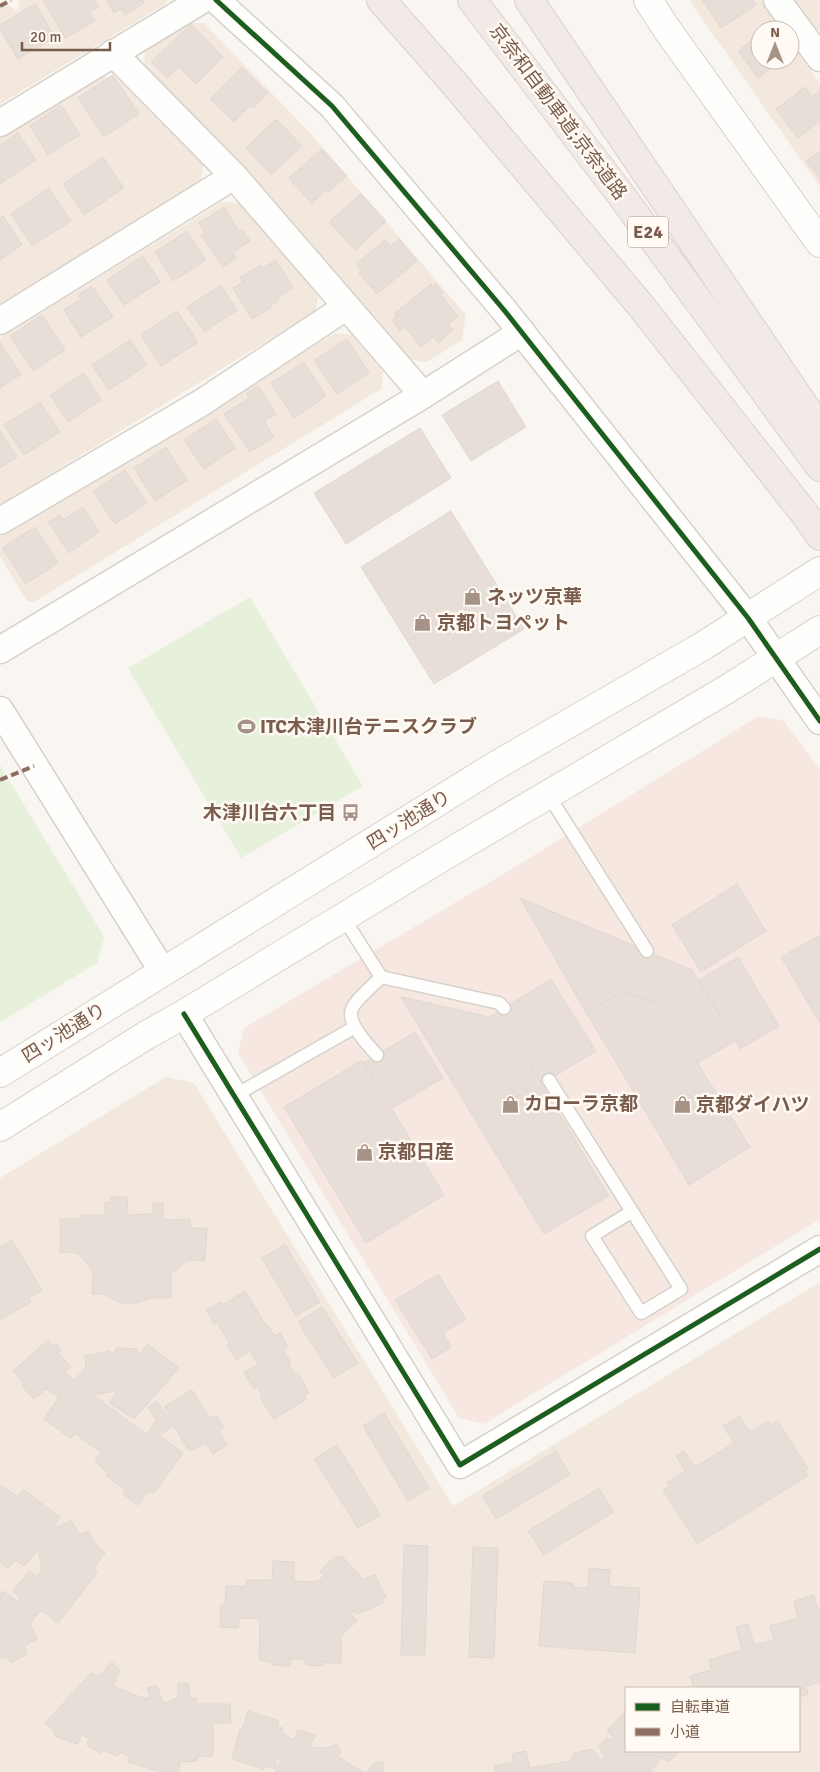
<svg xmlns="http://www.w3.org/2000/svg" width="820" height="1772" font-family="Signika,'Noto Sans JP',sans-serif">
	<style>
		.residential { fill: #f2e8de; fill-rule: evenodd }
		.commercial { fill: #f6e8e1 }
		.green { fill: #e7f0db }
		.building { fill: #e6ded7; stroke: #e2d8d2 }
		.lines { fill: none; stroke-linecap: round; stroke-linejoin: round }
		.service-casing { stroke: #d7d1cb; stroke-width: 15 }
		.minor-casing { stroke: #d7d1cb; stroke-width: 29 }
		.tertiary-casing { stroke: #d7d1cb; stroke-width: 30 }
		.secondary-casing { stroke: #d9d2cb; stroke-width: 30 }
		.motorway-casing { stroke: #dad1cc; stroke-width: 30 }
		.service { stroke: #fefefd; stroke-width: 12 }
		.minor { stroke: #fefefd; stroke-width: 26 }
		.tertiary { stroke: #fefefd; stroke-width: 28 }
		.secondary { stroke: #fefefd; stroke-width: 28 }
		.motorway { stroke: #f2eae7; stroke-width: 28 }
		.quiet { stroke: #8d6e63; stroke-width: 4; stroke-dasharray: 8 4; stroke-linecap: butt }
		.cycleway-casing { stroke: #fffaf3; stroke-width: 8 }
		.cycleway { stroke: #1b5e20; stroke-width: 5 }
		.labels { text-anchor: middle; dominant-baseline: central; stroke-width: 5; stroke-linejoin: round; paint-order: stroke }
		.shield { fill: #fffaf3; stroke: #a28b7f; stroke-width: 1 }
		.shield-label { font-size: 18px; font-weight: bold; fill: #7a5c4d }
		.street-label { font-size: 19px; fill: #7a5c4d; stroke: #fffaf3 }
		.poi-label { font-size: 19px; font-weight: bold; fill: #7a5c4d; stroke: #fffaf3; text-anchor: start }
	</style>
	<rect width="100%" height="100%" fill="#f9f5f0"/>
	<g class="residential">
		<polygon points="21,0 167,0 167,3 0,104 0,8 7,4 15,11 20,7 18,1"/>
		<polygon points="689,0 761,0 782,30 760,30 760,60 790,60 790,41 820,84 820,187"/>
		<polygon points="795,0 820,0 820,30 815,29"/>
		<polygon points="188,23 204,23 312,135 466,315 462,340 427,362 412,360 239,161 144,65 145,49"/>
		<polygon points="100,76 116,78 203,165 201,181 0,304 0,137"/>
		<polygon points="222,202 239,203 318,294 316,311 0,505 0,338"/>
		<polygon points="335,333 352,335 383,372 381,389 34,602 27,601 0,556 0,537"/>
		<path d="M166,1077L194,1083L453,1506L820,1282V1772H0V1178ZM626,1688H799V1751H626Z"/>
	</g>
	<polygon class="commercial" points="759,716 784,721 820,770 820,1219 484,1424 459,1418 238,1053 244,1028 510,870"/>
	<g class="green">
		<polygon points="250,597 363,786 241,858 128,668"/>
		<polygon points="0,765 104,937 97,963 0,1022"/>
	</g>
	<g class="building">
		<polygon points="43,0 95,0 99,7 90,12 95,21 65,38"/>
		<polygon points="106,0 143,0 144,3 125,15 121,9 114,13"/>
		<polygon points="702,0 753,0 756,5 721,28"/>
		<polygon points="35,4 55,37 18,59 0,29 0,25"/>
		<polygon points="191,24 223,57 196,84 179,67 167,78 151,62"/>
		<polygon points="760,34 760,60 781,60 758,78 738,51"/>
		<polygon points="242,67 268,93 253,108 250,106 234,122 210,99"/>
		<polygon points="113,75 139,114 104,137 78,98"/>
		<polygon points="805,87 812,97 820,91 820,121 798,138 776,109"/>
		<polygon points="61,105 80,135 48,155 30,126"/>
		<polygon points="276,119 302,146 271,175 246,148"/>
		<polygon points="18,133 36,160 0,184 0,145"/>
		<polygon points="322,149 347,176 328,192 326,190 312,204 289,178"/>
		<polygon points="820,151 820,179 806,161"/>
		<polygon points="103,157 124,188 84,215 63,184"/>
		<polygon points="49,188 71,221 32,246 11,214"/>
		<polygon points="361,194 386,221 355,250 329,222"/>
		<polygon points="224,207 239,231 242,229 250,241 233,252 236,258 223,267 201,235 205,233 199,223"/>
		<polygon points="3,216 22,245 0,260 0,218"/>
		<polygon points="187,231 206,260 173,281 155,252"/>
		<polygon points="399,239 417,261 377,294 359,273 361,270 356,264 385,240 390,246"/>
		<polygon points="143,256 160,282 124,305 107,280"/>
		<polygon points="276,260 293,288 278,297 279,301 270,306 271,308 252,319 233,288 243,282 240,277 261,265 263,268"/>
		<polygon points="431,284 433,287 436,284 443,292 440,294 458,317 448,324 453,330 438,343 433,337 421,347 405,327 400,331 392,320 397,316 394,314"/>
		<polygon points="221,285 237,310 204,332 187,307"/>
		<polygon points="92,286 113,317 81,337 64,310 81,299 78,295"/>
		<polygon points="177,311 198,342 161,366 141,335"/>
		<polygon points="42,315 65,350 33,371 10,336"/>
		<polygon points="347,339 369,373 337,394 314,360"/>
		<polygon points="130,340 147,365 109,390 92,365"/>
		<polygon points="0,343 21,374 0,388"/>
		<polygon points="304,362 326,396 294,418 271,383"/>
		<polygon points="84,373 101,400 68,422 50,395"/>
		<polygon points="498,381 526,427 471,461 442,415"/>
		<polygon points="258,386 276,414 264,421 274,437 250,452 224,414 249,398 247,393"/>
		<polygon points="40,402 60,432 24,455 4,425"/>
		<polygon points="216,419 235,448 204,469 184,440"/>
		<polygon points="420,428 451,478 346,544 314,493"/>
		<polygon points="0,431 17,457 0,468"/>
		<polygon points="166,447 187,480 155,501 134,468"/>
		<polygon points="125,470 147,503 115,524 93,491"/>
		<polygon points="83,507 99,532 69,553 48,522 60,515 63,520"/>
		<polygon points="451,511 524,629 434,684 361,567"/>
		<polygon points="35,527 58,563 26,584 2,548"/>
		<polygon points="737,884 766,931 701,972 672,925"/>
		<polygon points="520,898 692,970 735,1041 697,1063 662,1006 622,991 587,1014"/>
		<polygon points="820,935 820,1023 781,957"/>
		<polygon points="738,957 779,1026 740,1049 699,980"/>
		<polygon points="551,979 596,1051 542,1084 498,1012"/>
		<polygon points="622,991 662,1006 750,1147 689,1185 587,1014"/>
		<polygon points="401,997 490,1017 498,1012 609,1196 544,1234"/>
		<polygon points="415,1032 443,1078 391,1109 364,1063"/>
		<polygon points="362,1060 444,1195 366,1243 284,1107"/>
		<polygon points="111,1197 127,1197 128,1215 153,1214 153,1203 163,1203 163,1220 190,1219 191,1228 207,1228 205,1261 187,1260 180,1267 171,1273 171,1298 157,1297 131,1304 121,1303 103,1294 92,1294 93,1271 78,1253 60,1252 60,1219 80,1219 80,1215 105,1215 105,1202 111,1202"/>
		<polygon points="12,1240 42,1290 29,1298 31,1302 0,1320 0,1247"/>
		<polygon points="285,1244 320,1302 296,1316 262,1258"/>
		<polygon points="438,1274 466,1319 443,1333 451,1347 432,1359 395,1300"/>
		<polygon points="245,1291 266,1326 268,1325 274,1336 280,1333 288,1347 283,1350 290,1361 288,1362 295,1375 298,1373 309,1393 304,1395 307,1399 274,1419 260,1397 263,1396 257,1387 254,1389 244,1372 258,1364 250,1351 236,1360 227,1345 230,1344 217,1323 214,1324 206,1310 221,1302 223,1305"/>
		<polygon points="322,1307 358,1363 334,1378 298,1322"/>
		<polygon points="48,1340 54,1346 56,1344 61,1350 58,1353 71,1367 65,1373 75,1380 86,1367 85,1356 109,1351 110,1354 115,1353 116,1348 137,1349 137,1358 147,1344 179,1368 134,1419 109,1403 118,1389 115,1388 115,1391 93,1395 146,1434 151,1429 151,1426 157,1422 148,1407 157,1401 167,1416 169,1414 164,1407 192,1390 210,1419 216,1415 224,1427 219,1432 227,1445 213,1454 206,1443 189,1451 174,1426 159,1435 183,1453 154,1493 149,1491 138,1505 123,1494 125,1490 106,1476 108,1473 95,1462 101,1452 75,1434 70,1438 44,1419 59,1397 46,1389 34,1399 22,1386 24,1384 13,1371"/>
		<polygon points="384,1413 429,1488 408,1501 363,1426"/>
		<polygon points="740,1416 750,1432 768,1421 770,1425 778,1421 808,1469 805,1472 808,1476 697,1544 663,1490 669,1486 666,1483 685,1471 676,1456 684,1451 695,1467 734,1443 723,1426"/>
		<polygon points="337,1445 380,1515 358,1528 314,1459"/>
		<polygon points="556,1451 570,1475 496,1519 482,1496"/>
		<polygon points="0,1485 17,1496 24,1490 60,1517 54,1525 57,1527 71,1520 80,1534 88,1531 97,1546 105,1553 94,1568 97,1573 58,1623 41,1610 30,1624 37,1639 24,1646 27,1654 11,1663 7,1657 2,1658 0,1654 0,1595 2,1591 18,1601 20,1597 13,1591 29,1571 35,1575 24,1591 25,1591 42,1569 38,1550 24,1566 15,1560 8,1569 0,1562"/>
		<polygon points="599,1488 614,1512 544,1555 528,1531"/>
		<polygon points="404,1545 428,1546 425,1655 401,1655"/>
		<polygon points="473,1547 498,1548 494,1658 469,1657"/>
		<polygon points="336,1556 338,1558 342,1556 363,1579 375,1575 386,1598 382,1598 383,1603 357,1614 355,1611 351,1614 357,1621 341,1635 341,1664 323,1662 323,1666 306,1665 305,1659 291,1659 290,1666 272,1665 272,1662 259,1660 260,1619 240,1618 238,1628 220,1627 220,1606 225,1604 226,1586 246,1586 247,1580 272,1580 273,1561 294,1562 294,1581 317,1582 324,1576 320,1571"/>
		<polygon points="589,1568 610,1570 609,1586 640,1588 635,1653 539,1646 544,1581 573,1583 573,1587 588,1588"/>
		<polygon points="814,1595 818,1610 820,1610 820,1682 806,1686 808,1694 799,1697 799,1688 694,1688 690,1676 711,1670 709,1660 742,1650 736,1627 748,1624 754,1645 774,1640 770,1626 798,1618 794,1601"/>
		<polygon points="112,1662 120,1670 113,1686 143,1698 150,1698 147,1688 157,1686 163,1703 178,1698 178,1683 189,1683 189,1698 197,1698 197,1704 230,1704 231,1723 213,1723 213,1756 197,1757 197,1761 180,1762 179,1771 157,1771 128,1762 129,1756 120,1752 118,1756 103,1750 101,1753 87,1745 89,1738 82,1735 77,1744 55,1736 55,1733 45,1723 91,1673 98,1677"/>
		<polygon points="626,1710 626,1751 679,1751 669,1762 659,1756 658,1757 660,1760 651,1770 652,1772 496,1772 494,1766 513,1762 512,1754 526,1751 530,1768 570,1761 574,1753 592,1749 600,1758 598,1761 605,1758 599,1746 607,1737 611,1740 613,1737 607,1731"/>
		<polygon points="248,1711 279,1721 277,1727 283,1728 282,1733 294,1740 298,1730 316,1735 309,1747 326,1748 337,1744 341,1753 337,1756 363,1772 275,1772 281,1761 274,1757 274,1761 277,1762 275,1769 265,1766 264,1769 232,1759 240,1729 242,1730"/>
		<polygon points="375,1762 383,1762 383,1772 367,1772"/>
	</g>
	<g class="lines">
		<defs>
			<g id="service">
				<polyline points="549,796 647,951"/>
				<path d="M343,917L381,977C374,985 355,1000 352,1009C346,1023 368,1045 377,1055"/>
				<polyline points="381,977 499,1003 504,1008"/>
				<polyline points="549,1080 681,1289 641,1313 592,1236 631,1212"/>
				<polyline points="234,1096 355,1027"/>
			</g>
			<g id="minor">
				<polyline points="216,0 332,106 504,310 748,618 820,721"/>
				<polyline points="777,0 820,58"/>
				<polyline points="113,53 234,176 423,395"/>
				<polyline points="0,123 202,0"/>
				<polyline points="0,321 234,176"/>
				<polyline points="0,521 201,403 346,307"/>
				<polyline points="0,650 423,395 522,332"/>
				<polyline points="0,710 163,972"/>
				<polyline points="184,1014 460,1465 820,1249"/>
			</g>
			<polyline id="tertiary" points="648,0 666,28 820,243"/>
			<g id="secondary">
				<polyline points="0,1073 495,766 703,646 820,571"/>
				<polyline points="0,1127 145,1036 184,1014 454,850 729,688 820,630"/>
			</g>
			<g id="motorway">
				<polyline points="381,0 453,82 641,306 804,513 820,536"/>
				<polyline points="472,0 621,195 820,467"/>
				<polyline points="529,0 820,429"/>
			</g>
		</defs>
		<use href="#service" class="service-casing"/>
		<use href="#minor" class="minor-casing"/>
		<use href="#tertiary" class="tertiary-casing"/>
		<use href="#secondary" class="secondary-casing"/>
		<use href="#motorway" class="motorway-casing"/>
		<use href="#service" class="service"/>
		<use href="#minor" class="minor"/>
		<use href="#tertiary" class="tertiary"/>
		<use href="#secondary" class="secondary"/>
		<use href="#motorway" class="motorway"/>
		<g class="quiet">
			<polyline points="0,6 11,0"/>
			<polyline points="0,780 34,766"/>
		</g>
		<defs>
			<g id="cycleway">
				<polyline points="216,0 332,106 504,310 748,618 820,721"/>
				<polyline points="184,1014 460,1465 820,1249"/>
			</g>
		</defs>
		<use href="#cycleway" class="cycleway-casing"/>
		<use href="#cycleway" class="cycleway"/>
	</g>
	<defs>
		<symbol id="shop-bare" viewBox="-9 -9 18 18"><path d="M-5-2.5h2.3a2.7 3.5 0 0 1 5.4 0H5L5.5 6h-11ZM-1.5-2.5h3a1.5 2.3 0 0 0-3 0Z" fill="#a69286" stroke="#fffaf3" stroke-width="2.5" paint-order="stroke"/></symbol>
		<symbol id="stadium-bare" viewBox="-9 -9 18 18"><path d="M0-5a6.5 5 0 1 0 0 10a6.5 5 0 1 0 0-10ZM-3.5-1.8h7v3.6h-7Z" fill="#a69286" stroke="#fffaf3" stroke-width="2.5" paint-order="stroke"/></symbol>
		<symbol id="bus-bare" viewBox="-9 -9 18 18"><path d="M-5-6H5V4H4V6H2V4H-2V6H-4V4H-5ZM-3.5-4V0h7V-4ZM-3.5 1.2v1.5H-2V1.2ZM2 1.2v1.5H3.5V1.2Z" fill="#a69286" stroke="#fffaf3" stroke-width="2.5" paint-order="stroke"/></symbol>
	</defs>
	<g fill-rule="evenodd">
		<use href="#shop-bare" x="460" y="584" width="25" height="25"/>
		<use href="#shop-bare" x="410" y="610" width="25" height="25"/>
		<use href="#stadium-bare" x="234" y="714" width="25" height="25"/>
		<use href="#bus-bare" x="338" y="800" width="25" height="25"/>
		<use href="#shop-bare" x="498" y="1092" width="25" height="25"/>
		<use href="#shop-bare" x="670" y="1092" width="25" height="25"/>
		<use href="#shop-bare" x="352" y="1140" width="25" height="25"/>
	</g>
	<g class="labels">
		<rect class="shield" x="628" y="216.5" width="40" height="31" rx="4"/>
		<g class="shield-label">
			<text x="648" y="232">E24</text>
		</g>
		<g class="street-label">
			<text transform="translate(558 112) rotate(53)">京奈和自動車道;京奈道路</text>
			<text transform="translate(409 820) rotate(-32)">四ッ池通り</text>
			<text transform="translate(64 1033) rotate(-32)">四ッ池通り</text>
		</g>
		<g class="poi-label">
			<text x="487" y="597">ネッツ京華</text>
			<text x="437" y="623">京都トヨペット</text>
			<text x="260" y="727">ITC木津川台テニスクラブ</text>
			<text x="336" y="813" text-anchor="end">木津川台六丁目</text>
			<text x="524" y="1104">カローラ京都</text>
			<text x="696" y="1105">京都ダイハツ</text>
			<text x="378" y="1152">京都日産</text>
		</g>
	</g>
	<rect x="625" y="1687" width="175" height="65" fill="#fffaf3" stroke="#cabbb1"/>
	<rect x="635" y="1703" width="25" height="8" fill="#1b5e20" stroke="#cabbb1"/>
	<text x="670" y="1712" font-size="15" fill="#7a5c4d">自転車道</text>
	<rect x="635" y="1728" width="25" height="8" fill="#8d6e63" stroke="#cabbb1"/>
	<text x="670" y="1737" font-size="15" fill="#7a5c4d">小道</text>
	<g transform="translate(775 45)"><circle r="24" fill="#fffaf3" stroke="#cabbb1"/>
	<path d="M0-4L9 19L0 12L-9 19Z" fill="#a69286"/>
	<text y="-8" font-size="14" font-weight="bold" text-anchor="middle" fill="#7a5c4d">N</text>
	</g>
	<path d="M22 42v8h88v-8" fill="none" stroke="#7a5c4d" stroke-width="2.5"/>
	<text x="30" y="42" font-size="15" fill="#7a5c4d" stroke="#fffaf3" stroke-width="4" paint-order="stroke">20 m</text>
</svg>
